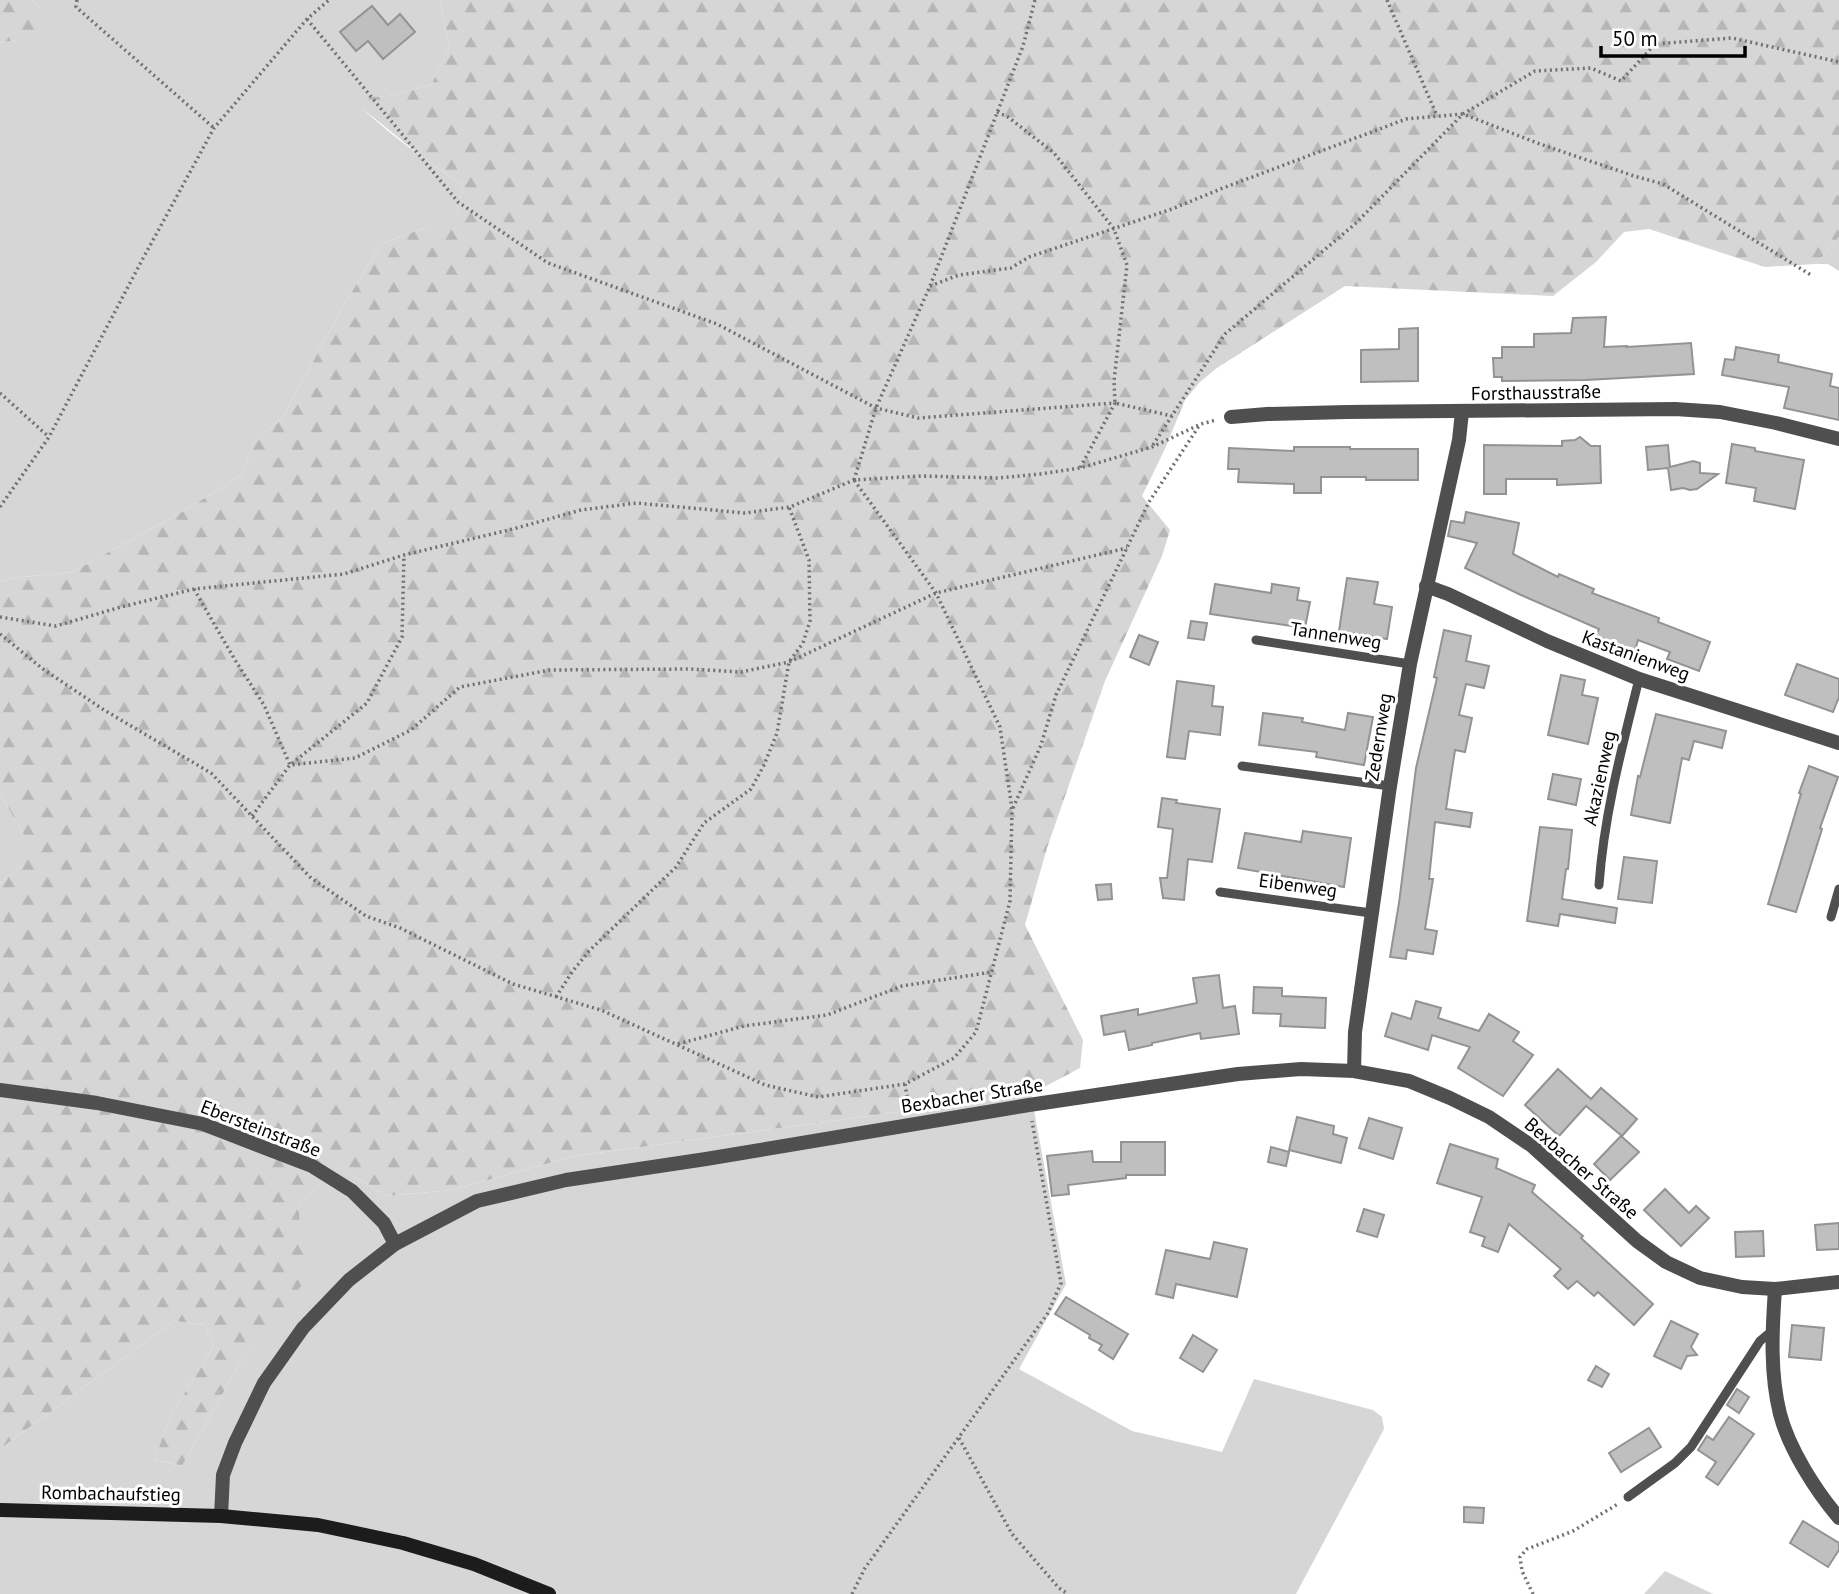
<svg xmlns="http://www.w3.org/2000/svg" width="1839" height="1594" font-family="'PT Sans',sans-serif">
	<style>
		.grass { fill: #d6d6d6 }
		.forest { fill: url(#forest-firs) }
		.building { fill: #bfbfbf; stroke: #939393; stroke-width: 2 }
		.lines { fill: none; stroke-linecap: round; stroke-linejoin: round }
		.path { stroke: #717171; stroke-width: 3.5; stroke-dasharray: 2 3.5; stroke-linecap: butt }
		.service { stroke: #4f4f4f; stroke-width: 9 }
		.minor { stroke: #4f4f4f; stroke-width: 14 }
		.tertiary { stroke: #4f4f4f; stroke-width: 14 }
		.secondary { stroke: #1c1c1c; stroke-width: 14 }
		.labels { text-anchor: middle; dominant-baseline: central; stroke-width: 6; stroke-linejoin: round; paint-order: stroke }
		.street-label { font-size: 19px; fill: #000; stroke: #fff }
	</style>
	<defs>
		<pattern id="forest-firs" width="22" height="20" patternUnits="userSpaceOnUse" patternTransform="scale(1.75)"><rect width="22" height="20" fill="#d6d6d6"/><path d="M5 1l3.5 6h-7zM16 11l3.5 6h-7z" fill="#b6b6b6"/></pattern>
	</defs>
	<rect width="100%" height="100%" fill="#fff"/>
	<g class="grass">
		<path d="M32,0H440L449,48L431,85L389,96L368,97L363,109C394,138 428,162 463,185L456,219L424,228L381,244L342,308L283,417L253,444L243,474L182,512L72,572L13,578L0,582V43L16,40L39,7Z"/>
		<polygon points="1839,237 1839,271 1828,264 1816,264"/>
		<polygon points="0,794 24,835 24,864 0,884"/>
		<polygon points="1031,1094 1066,1284 1019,1369 1132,1431 1222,1452 1254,1379 1373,1410 1382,1417 1384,1429 1296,1594 0,1594 0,1449 174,1321 205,1325 214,1346 172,1413 154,1460 182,1466 240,1363 305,1280 298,1204 338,1167 387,1196 452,1190 575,1156"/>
		<polygon points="1665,1571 1713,1594 1644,1594"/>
	</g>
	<g class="forest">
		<polygon points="0,0 32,0 39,7 43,30 16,40 0,43"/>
		<polygon points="440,0 1839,0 1839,237 1816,264 1765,267 1649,229 1624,232 1596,262 1553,296 1345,286 1217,368 1200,382 1185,400 1164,451 1142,496 1170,530 1162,556 1105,681 1047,848 1025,925 1083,1040 1080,1068 1031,1094 575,1156 452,1190 387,1196 338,1167 298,1204 306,1280 240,1363 182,1466 154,1460 172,1413 214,1346 205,1325 174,1321 0,1449 0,884 24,864 24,835 0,794 0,582 13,578 72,572 182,512 243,474 253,444 283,417 342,308 381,244 424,228 456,218 463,185 426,160 363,109 367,97 389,96 431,85 449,48"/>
	</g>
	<g class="building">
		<polygon points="372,6 388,25 400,14 415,32 383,59 368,41 356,51 340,32"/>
		<polygon points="1606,317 1604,347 1627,346 1627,347 1691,343 1694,374 1586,380 1502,381 1502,377 1494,377 1493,358 1502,358 1502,347 1534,347 1534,334 1571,333 1573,318"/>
		<polygon points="1418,328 1418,381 1361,382 1361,350 1399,349 1399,329"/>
		<polygon points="1736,347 1779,355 1778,362 1832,374 1830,386 1839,388 1839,420 1784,408 1789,387 1722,375 1725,359 1734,360"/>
		<polygon points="1580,437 1591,446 1600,446 1601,483 1557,485 1557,479 1506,479 1506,494 1484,494 1484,445 1562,446 1562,441 1575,440"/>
		<polygon points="1732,444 1755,448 1755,451 1804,460 1795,509 1754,501 1756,488 1726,483"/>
		<polygon points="1668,445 1670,467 1693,461 1700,463 1700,473 1718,474 1697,489 1690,490 1683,488 1671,490 1668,468 1648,470 1646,447"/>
		<polygon points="1294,447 1350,447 1350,449 1418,449 1418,480 1366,480 1366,477 1321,477 1321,493 1294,493 1294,484 1238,482 1239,469 1228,469 1229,448 1294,451"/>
		<polygon points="1466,512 1519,523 1513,554 1558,577 1559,574 1594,589 1592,593 1659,618 1658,622 1710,642 1699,671 1667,659 1670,652 1638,640 1635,650 1596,636 1599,629 1521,595 1465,568 1477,543 1448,536 1451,521 1464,523"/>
		<polygon points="1347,578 1378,582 1374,604 1392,607 1387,639 1339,631"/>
		<polygon points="1215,584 1271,593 1272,584 1299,588 1297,600 1310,602 1305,628 1210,614"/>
		<polygon points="1191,621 1207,623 1204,640 1188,638"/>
		<polygon points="1444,630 1471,636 1466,661 1489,666 1484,688 1466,684 1459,715 1472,718 1465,752 1455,750 1446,809 1472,813 1470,827 1435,822 1429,879 1433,879 1425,929 1437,931 1433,954 1407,950 1406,959 1390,957 1399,903 1416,768 1437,678 1434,677"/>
		<polygon points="1139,635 1158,642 1149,665 1130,657"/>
		<polygon points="1797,664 1839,679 1839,697 1833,712 1785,695"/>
		<polygon points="1561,675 1585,680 1582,695 1598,698 1588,744 1548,735"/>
		<polygon points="1177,681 1214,686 1212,706 1223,707 1220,735 1189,731 1185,759 1167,757"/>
		<polygon points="1263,713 1303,718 1302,722 1345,730 1348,713 1373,717 1364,765 1316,757 1317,752 1259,745"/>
		<polygon points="1656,714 1726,731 1722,748 1694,741 1689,760 1682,758 1670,823 1631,815 1638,776 1640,777"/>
		<polygon points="1809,766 1838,777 1820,828 1822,829 1796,912 1768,904 1801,794 1799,793"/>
		<polygon points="1553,774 1581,779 1576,805 1548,799"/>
		<polygon points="1162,798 1177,800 1176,803 1220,809 1212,862 1188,859 1184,900 1163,898 1160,878 1167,878 1173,829 1158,827"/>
		<polygon points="1540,827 1572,830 1568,869 1566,869 1562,899 1617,908 1615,923 1560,914 1558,926 1527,921"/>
		<polygon points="1303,831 1351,838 1344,887 1238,868 1245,833 1301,842"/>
		<polygon points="1624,857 1657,861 1652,903 1618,899"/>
		<polygon points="1111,884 1112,899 1098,900 1096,885"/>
		<polygon points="1219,975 1223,1008 1235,1006 1239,1034 1201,1039 1200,1033 1152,1043 1152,1045 1129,1050 1125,1031 1104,1035 1101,1016 1138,1009 1138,1015 1197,1003 1193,978"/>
		<polygon points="1254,987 1282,988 1282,996 1326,998 1325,1028 1280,1026 1281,1014 1253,1013"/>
		<polygon points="1416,1001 1441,1008 1438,1018 1479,1031 1489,1014 1519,1032 1513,1041 1533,1055 1503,1096 1458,1068 1470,1047 1432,1035 1428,1050 1385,1036 1392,1013 1411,1019"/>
		<polygon points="1558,1069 1591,1099 1601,1088 1637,1119 1622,1136 1586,1106 1559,1136 1525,1105"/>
		<polygon points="1297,1117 1334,1126 1333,1134 1347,1138 1341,1163 1289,1150"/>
		<polygon points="1369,1118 1402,1128 1393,1159 1359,1148"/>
		<polygon points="1621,1136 1639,1152 1610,1180 1594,1164"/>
		<polygon points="1121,1142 1165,1142 1165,1175 1126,1175 1126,1178 1068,1185 1069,1194 1052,1196 1047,1156 1092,1151 1093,1162 1121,1162"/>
		<polygon points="1450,1144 1498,1159 1496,1168 1535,1185 1532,1192 1583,1236 1581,1238 1653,1304 1634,1325 1598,1292 1594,1296 1577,1281 1568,1289 1554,1276 1561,1269 1509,1224 1498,1252 1482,1246 1485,1237 1470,1232 1482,1197 1437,1183"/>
		<polygon points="1271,1147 1289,1152 1286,1166 1268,1162"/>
		<polygon points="1665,1189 1689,1213 1696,1206 1709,1218 1681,1246 1644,1210"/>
		<polygon points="1364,1209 1384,1215 1377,1237 1357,1231"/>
		<polygon points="1839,1223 1839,1249 1817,1250 1815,1225"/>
		<polygon points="1763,1231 1764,1256 1736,1257 1735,1232"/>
		<polygon points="1214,1242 1247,1249 1237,1297 1176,1284 1173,1298 1156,1294 1166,1250 1210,1259"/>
		<polygon points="1066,1297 1128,1334 1113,1359 1099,1350 1102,1345 1089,1338 1090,1335 1055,1314"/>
		<polygon points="1671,1321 1698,1334 1691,1347 1697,1355 1687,1356 1681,1369 1654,1356"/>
		<polygon points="1792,1325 1824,1328 1821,1360 1789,1357"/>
		<polygon points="1193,1335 1217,1350 1203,1372 1180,1358"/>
		<polygon points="1596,1366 1609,1374 1602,1387 1588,1380"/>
		<polygon points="1737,1389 1749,1397 1739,1413 1727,1405"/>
		<polygon points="1729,1417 1754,1434 1718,1485 1706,1477 1716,1462 1698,1450 1707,1436 1713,1440"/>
		<polygon points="1649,1428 1661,1447 1621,1472 1609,1453"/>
		<polygon points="1464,1507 1484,1508 1483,1523 1464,1522"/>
		<polygon points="1803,1521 1839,1543 1839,1550 1828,1567 1790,1543"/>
	</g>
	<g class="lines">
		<g class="path">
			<polyline points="77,0 76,7 214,128"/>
			<polyline points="1387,0 1437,116"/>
			<polyline points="307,19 458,202 548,263 717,324 876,408 918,418 1115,403 1080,468"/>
			<polyline points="997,112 1008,117 1054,153 1114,229 1127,265 1114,381 1115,403 1172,416"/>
			<polyline points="930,286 959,275 1011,268 1029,257 1172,209 1223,188 1406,119 1463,114 1540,144 1634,176 1663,184 1811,275"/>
			<polyline points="0,393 49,437"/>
			<polyline points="1153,445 1225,334 1355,224 1463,114 1535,71 1591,68 1621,81 1655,44 1732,38 1839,62"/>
			<polyline points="854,480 876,408 930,286 1023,46 1035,0"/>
			<polyline points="0,507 49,437 140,264 214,128 307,19 329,0"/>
			<polyline points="194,589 235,660 264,705 290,765 355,758 411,730 460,687 550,670 690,669 741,672 789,662 936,593 1127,548"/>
			<polyline points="0,617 56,626 121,607 194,589 344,574 404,555 513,529 581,510 637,503 744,513 790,507 854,480 921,476 998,478 1040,474 1080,468 1152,447 1201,424 1216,420"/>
			<polyline points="0,634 43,669 104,710 211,773 311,878 366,916 400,928 513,984 601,1010 765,1085 818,1097 905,1084 954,1058 976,1032 1010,901 1012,809 1000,727 936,593 854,480"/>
			<polyline points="1013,808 1041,745 1056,695 1149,502 1199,426"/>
			<polyline points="252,816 290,765 367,703 402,637 404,555"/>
			<polyline points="556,997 572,972 589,951 676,867 704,823 751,789 764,765 777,733 789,662 803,643 810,621 809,560 789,507"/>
			<polyline points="678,1044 744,1026 827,1015 902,986 992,972"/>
			<polyline points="905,1084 909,1109"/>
			<polyline points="959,1438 1012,1534 1059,1588 1068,1594"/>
			<polyline points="852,1594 865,1568 1048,1313 1061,1283 1032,1121"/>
			<polyline points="1533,1594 1522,1571 1520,1557 1527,1549 1573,1531 1618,1504"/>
		</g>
		<g class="service">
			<polyline points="1256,640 1410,664"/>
			<polyline points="1242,766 1390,786"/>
			<path d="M1599,885C1604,815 1622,747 1639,679"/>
			<polyline points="1220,892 1371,913"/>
			<polyline points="1831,917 1839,889"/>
			<polyline points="1628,1497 1675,1463 1691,1447 1760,1341 1772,1331"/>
		</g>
		<g class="minor">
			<polyline points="1231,417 1267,414 1347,412 1675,409 1720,412 1776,423 1839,439"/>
			<polyline points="1426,586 1448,594 1547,641 1639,679 1839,743"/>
			<polyline points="1354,1071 1355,1032 1390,786 1410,664 1459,440 1462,412"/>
			<polyline points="0,1090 97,1103 203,1124 312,1166 352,1191 384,1223 395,1244"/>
			<path d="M1775,1289C1772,1331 1770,1374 1780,1414C1789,1449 1816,1491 1839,1518"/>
		</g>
		<polyline class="tertiary" points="221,1516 223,1475 235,1443 264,1383 303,1328 349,1280 395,1244 477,1201 566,1180 706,1159 1029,1105 1238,1074 1301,1069 1354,1071 1409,1081 1450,1098 1489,1117 1532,1146 1637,1241 1666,1262 1700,1278 1742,1287 1775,1289 1839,1282"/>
		<polyline class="secondary" points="0,1510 221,1516 318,1525 403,1543 474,1564 549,1594"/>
	</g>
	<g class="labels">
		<g class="street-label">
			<text transform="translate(1536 392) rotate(-1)">Forsthausstraße</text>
			<text transform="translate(1336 635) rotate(9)">Tannenweg</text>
			<text transform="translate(1636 655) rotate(20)">Kastanienweg</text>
			<text transform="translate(1378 737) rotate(-81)">Zedernweg</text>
			<text transform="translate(1599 778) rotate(-78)">Akazienweg</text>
			<text transform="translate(1298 885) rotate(8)">Eibenweg</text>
			<text transform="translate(972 1095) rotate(-9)">Bexbacher Straße</text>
			<text transform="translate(261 1128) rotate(21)">Ebersteinstraße</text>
			<text transform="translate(1582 1168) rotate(41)">Bexbacher Straße</text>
			<text transform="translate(111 1493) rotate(1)">Rombachaufstieg</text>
		</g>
	</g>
	<path d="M1601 46v10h144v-10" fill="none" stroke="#000000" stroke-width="3.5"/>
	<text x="1612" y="46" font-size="21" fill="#000000" stroke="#ffffff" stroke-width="5" paint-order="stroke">50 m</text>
</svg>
